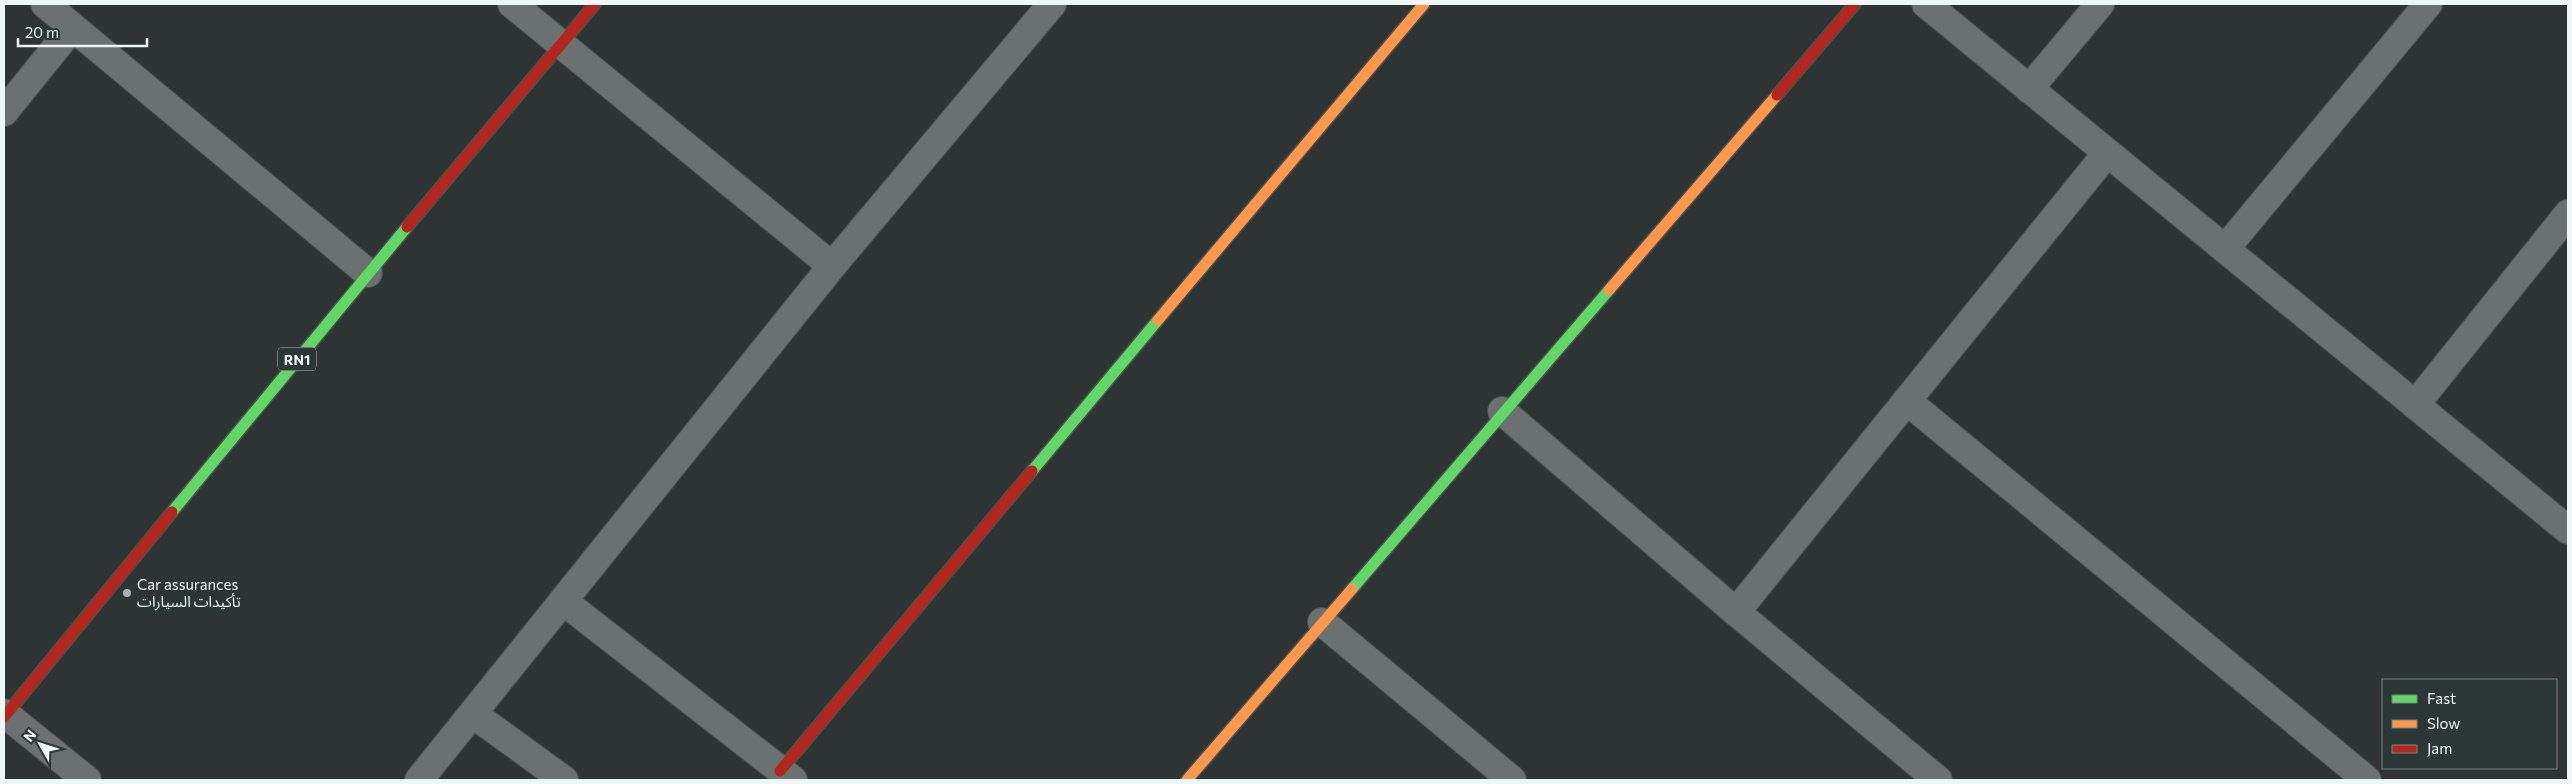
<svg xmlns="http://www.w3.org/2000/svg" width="2572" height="784" font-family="Commissioner,'Noto Sans Arabic',sans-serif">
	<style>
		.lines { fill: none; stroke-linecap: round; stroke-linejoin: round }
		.street-casing { stroke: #4a5050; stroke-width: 30 }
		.fast-casing { stroke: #4a5050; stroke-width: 14 }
		.slow-casing { stroke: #4a5050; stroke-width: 14 }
		.jam-casing { stroke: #4a5050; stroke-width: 14 }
		.street { stroke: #6b7070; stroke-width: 28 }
		.fast { stroke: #63d668; stroke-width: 11 }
		.slow { stroke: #ff974d; stroke-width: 11 }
		.jam { stroke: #b3261e; stroke-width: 11 }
		.poi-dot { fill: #abb2b2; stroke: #2b3736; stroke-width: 2 }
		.labels { text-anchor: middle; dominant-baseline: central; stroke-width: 4; stroke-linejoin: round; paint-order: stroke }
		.shield { fill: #2b3736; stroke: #b4bdbc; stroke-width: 1 }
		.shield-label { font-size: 14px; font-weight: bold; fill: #eff6f6 }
		.poi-label { font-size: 15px; fill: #eff6f6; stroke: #2b3736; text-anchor: start }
	</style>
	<rect width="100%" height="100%" fill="#2e3434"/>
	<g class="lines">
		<defs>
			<g id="street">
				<polyline points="45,4 368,273"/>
				<polyline points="512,4 832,266"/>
				<polyline points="1926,4 2568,530"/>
				<polyline points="2029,89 2100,4"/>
				<polyline points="4,112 72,28"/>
				<polyline points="2225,249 2428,4"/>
				<polyline points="1907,401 2367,780"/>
				<polyline points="2415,405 2568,214"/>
				<polyline points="1502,411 1736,612 1938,780"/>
				<polyline points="563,601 793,780"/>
				<polyline points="1736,612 2107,153"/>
				<polyline points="1322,622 1512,780"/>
				<polyline points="4,713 87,780"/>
				<polyline points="473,714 564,780"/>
				<polyline points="419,780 832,266 1052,4"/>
			</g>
			<g id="fast">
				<polyline points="1032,471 1158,320"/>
				<polyline points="172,512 407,227"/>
				<polyline points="1352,589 1609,290"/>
			</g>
			<g id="slow">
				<polyline points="1609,290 1777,95"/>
				<polyline points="1158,320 1424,4"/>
				<polyline points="1187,780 1352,589"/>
			</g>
			<g id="jam">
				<polyline points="1777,95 1855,4"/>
				<polyline points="407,227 595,4"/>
				<polyline points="4,717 172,512"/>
				<polyline points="780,771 1032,471"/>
			</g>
		</defs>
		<use href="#street" class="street-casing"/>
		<use href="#fast" class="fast-casing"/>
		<use href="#slow" class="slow-casing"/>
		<use href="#jam" class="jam-casing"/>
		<use href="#street" class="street"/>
		<use href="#fast" class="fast"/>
		<use href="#slow" class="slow"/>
		<use href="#jam" class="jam"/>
	</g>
	<circle class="poi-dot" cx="127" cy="593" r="5"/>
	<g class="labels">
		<rect class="shield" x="278" y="347.5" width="38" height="23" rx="4"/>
		<g class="shield-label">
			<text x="297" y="359">RN1</text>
		</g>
		<g class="poi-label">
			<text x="137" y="584">Car assurances<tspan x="137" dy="17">تأكيدات السيارات</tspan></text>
		</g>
	</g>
	<rect width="2572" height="784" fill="none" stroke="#eff6f6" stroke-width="10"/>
	<rect x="2382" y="679" width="175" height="90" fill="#2b3736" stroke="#798383"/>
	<rect x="2392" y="695" width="25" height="8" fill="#63d668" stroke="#798383"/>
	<text x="2427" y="704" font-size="15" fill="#eff6f6">Fast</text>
	<rect x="2392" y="720" width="25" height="8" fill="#ff974d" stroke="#798383"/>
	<text x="2427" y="729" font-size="15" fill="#eff6f6">Slow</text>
	<rect x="2392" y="745" width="25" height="8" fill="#b3261e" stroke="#798383"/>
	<text x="2427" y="754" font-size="15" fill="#eff6f6">Jam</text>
	<g transform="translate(40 744) rotate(309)" stroke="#2b3736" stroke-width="4" paint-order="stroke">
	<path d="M0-4L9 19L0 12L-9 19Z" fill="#eff6f6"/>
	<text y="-8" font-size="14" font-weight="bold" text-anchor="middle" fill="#eff6f6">N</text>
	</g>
	<path d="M18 38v8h129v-8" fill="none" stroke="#eff6f6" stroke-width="2.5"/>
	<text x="25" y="38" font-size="15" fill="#eff6f6" stroke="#2b3736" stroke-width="4" paint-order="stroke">20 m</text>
</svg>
